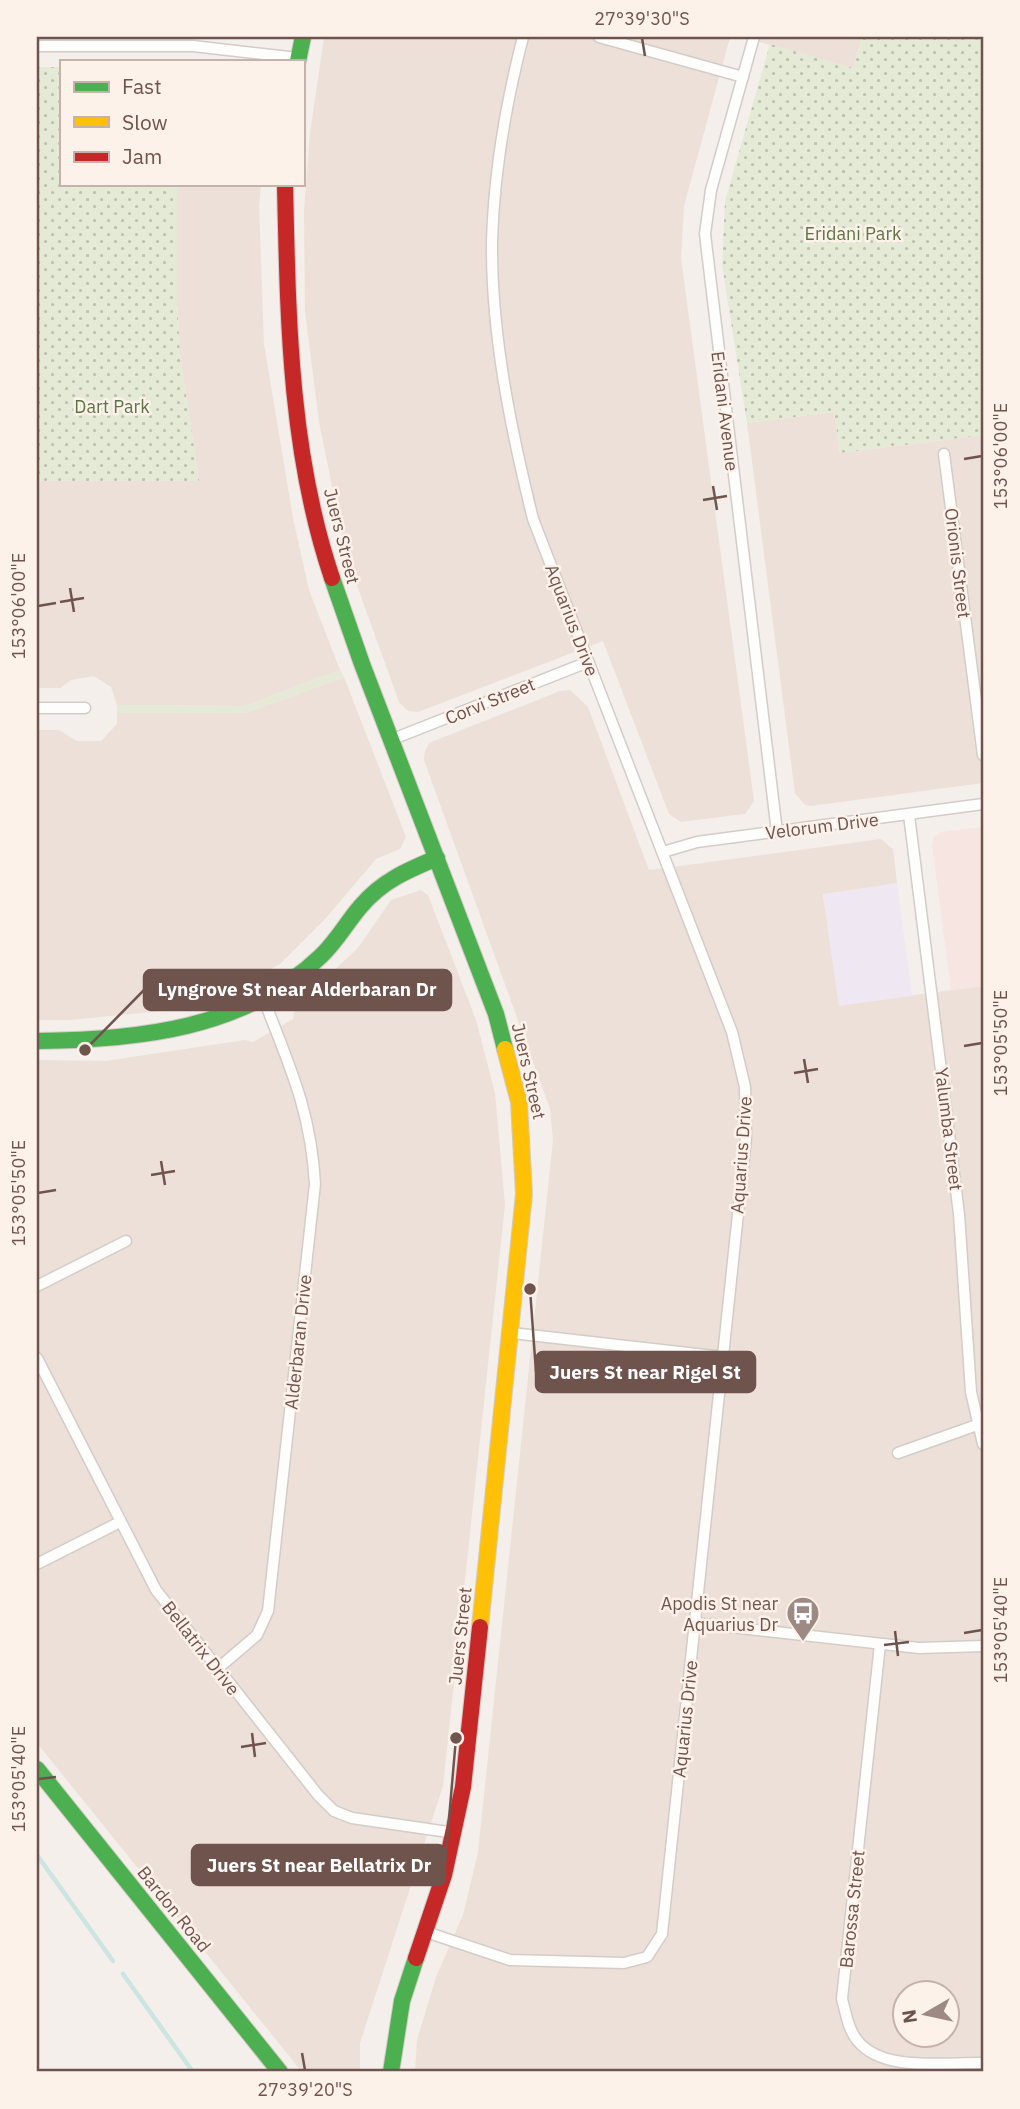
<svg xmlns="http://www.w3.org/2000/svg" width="1020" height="2109" font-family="'IBM Plex Sans',sans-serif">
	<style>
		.residential { fill: #ede0d8; fill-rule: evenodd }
		.commercial { fill: #f7e5e1 }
		.education { fill: #efe7f1 }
		.grass { fill: #e5ead6 }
		.park { fill: url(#park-dots) }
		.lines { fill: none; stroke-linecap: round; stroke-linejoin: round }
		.stream { stroke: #cce5e2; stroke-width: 4.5 }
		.street-casing { stroke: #d3ccc8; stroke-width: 13 }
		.fast-casing { stroke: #d3cac6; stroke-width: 18 }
		.slow-casing { stroke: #d3cac6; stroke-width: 18 }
		.jam-casing { stroke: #d3cac6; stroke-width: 18 }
		.street { stroke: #fdfdfc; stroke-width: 10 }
		.fast { stroke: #4caf50; stroke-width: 16 }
		.slow { stroke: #ffc107; stroke-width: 16 }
		.jam { stroke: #c62828; stroke-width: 16 }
		.ticks { fill: none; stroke: #6f534d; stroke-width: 2.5 }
		.labels { text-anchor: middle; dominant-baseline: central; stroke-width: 5; stroke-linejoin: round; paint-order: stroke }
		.park-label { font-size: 18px; fill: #5c7446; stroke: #fdf2ea }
		.street-label { font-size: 18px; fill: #6f534d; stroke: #fdf2ea }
		.poi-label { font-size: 18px; fill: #6f534d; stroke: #fdf2ea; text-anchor: end }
		.leader { fill: none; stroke: #6f534d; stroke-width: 2.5 }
		.callout-dot { fill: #6f534d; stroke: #fdf2ea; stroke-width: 2.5 }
		.callout { fill: #6f534d; stroke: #6f534d; stroke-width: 2.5 }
		.callout-label { font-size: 19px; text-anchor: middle; font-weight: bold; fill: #fff }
		.neatline { fill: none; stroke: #6f534d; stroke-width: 2.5 }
		.ticks-label { font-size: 18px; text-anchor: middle; fill: #6f534d }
	</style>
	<defs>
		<pattern id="park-dots" width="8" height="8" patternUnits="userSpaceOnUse" patternTransform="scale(1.75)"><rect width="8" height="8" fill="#e5ead6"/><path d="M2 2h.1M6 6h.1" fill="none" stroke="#bec0b0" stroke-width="1.8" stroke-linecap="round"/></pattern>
	</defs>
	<rect width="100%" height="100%" fill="#f4efea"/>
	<g class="residential">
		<polygon points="324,37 730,37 684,206 681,258 754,801 745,814 681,822 669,814 603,641 418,712 408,711 399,702 346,555 319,422 305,311 304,211 310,133"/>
		<polygon points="741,37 862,37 853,68"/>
		<polygon points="177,184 261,184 259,206 264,344 293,518 309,590 340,670 245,706 117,705 111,687 94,676 71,680 60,688 37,688 37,481 199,481 180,354 177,299"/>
		<polygon points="834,412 840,453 983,435 983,783 811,806 805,805 795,793 747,423"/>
		<polygon points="344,677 406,837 400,849 376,859 325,919 280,964 233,990 172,1010 70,1020 37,1020 37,730 59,730 77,741 101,741 117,724 117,713 246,713"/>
		<path d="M570,690L588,707L649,870L881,839L893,849L897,883L823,895L839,1005L983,986V2072H415L417,2040L436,1977L463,1915L478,1852L553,1140L550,1109L424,760L425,751L429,743L560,691ZM904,1994H946V2036H904Z"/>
		<polygon points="421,890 428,895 476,1020 495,1093 505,1205 443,1786 360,2043 360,2072 302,2072 37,1743 37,1060 105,1061 245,1040 253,1042 293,1019 295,1006 358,948 391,900"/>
	</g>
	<polygon class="commercial" points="983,827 983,986 951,990 932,845 934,837 941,832"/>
	<polygon class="education" points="897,883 912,996 839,1006 823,894"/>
	<polygon class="grass" points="340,670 344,677 246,713 117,713 117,705 245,706"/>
	<g class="park">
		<polygon points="862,37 983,37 983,435 840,453 834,412 747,423 722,265 725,201 770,44 853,68"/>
		<polygon points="37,67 61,67 61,184 177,184 177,299 180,354 199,481 37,481"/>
	</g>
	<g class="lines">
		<g class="stream">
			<polyline points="37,1855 113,1961"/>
			<polyline points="123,1974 193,2072"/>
		</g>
		<defs>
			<g id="street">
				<polyline points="599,37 743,77"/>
				<polyline points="754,37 711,190 705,234 777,832"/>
				<polyline points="37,46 193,46 298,58"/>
				<polyline points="944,454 983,755"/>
				<polyline points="37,708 85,708"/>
				<polyline points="393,739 588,662"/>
				<polyline points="909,815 959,1214 971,1392 983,1444"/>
				<polyline points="663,852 697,842 983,804"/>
				<polyline points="37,1286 126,1241"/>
				<polyline points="512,1333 723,1357"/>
				<polyline points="37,1358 156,1590 318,1795 334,1811 352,1818 455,1833"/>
				<polyline points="898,1453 977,1425"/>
				<polyline points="37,1564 120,1522"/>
				<polyline points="695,1623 919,1648 983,1646"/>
				<path d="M880,1644L842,1999C846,2013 848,2029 857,2040C882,2073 947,2062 983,2063"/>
				<path d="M216,1670L257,1635L268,1611L315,1184C311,1112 290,1067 264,1000"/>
				<path d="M426,1932L510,1960L624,1963L647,1957L662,1934L746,1138L745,1087L732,1032L533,519C511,430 491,334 492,241C494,172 506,103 523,37"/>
			</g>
			<g id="fast">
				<polyline points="298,61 303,37"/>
				<polyline points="332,578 362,664 496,1014 505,1049"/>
				<path d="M37,1041C138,1040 245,1029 321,956C337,941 347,922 361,906C382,881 408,870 437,858"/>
				<polyline points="37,1769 280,2072"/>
				<polyline points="391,2072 402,2001 416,1958"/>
			</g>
			<polyline id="slow" points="480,1627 524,1194 519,1102 505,1049"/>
			<g id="jam">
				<path d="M285,184C288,316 289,451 332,578"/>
				<polyline points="416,1958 444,1875 463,1787 480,1627"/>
			</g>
		</defs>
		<use href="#street" class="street-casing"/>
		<use href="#fast" class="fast-casing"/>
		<use href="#slow" class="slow-casing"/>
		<use href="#jam" class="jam-casing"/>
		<use href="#street" class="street"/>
		<use href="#fast" class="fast"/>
		<use href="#slow" class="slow"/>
		<use href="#jam" class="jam"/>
	</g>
	<path class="ticks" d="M642,38L645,56M964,459L982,456M713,486L717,510M703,500L727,496M70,588L74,612M60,602L84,598M38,606L56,603M964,1046L982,1043M804,1059L808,1083M794,1073L818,1069M161,1161L165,1185M151,1175L175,1171M38,1193L56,1190M895,1631L898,1656M964,1633L982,1630M884,1645L909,1642M252,1733L255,1757M241,1747L266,1743M38,1779L56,1777M302,2053L305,2070"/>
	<defs>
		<symbol id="bus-pin" viewBox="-11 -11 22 30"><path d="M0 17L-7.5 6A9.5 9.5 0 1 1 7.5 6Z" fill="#9e8a84" stroke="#fdf2ea"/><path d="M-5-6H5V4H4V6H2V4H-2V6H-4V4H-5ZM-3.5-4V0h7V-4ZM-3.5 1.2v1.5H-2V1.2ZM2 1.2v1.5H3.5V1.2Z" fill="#fff"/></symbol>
	</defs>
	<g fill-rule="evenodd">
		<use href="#bus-pin" x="784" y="1594" width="38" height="52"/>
	</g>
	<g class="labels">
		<g class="park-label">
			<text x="853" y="233">Eridani Park</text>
			<text x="112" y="406">Dart Park</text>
		</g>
		<g class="street-label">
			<text transform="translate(725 411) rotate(83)">Eridani Avenue</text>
			<text transform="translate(342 536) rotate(76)">Juers Street</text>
			<text transform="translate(958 563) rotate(83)">Orionis Street</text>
			<text transform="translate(572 620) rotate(69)">Aquarius Drive</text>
			<text transform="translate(490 701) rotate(-22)">Corvi Street</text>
			<text transform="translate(822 826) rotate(-7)">Velorum Drive</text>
			<text transform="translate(529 1071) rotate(77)">Juers Street</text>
			<text transform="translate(949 1129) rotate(83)">Yalumba Street</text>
			<text transform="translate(741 1155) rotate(-86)">Aquarius Drive</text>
			<text transform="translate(298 1342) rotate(-84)">Alderbaran Drive</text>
			<text transform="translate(460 1636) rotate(-84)">Juers Street</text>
			<text transform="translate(201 1648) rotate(52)">Bellatrix Drive</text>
			<text transform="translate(685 1719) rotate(-84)">Aquarius Drive</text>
			<text transform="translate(174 1909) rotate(51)">Bardon Road</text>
			<text transform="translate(852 1909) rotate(-84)">Barossa Street</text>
		</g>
		<g class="poi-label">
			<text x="778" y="1603">Apodis St near<tspan x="778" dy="21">Aquarius Dr</tspan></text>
		</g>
	</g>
	<path class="leader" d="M85 1050L144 990M530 1289L536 1372M456 1738L445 1865"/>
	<g class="callout-dot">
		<circle cx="85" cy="1050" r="7"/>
		<circle cx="530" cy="1289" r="7"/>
		<circle cx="456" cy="1738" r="7"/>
	</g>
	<g class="callout">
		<rect x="144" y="970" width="307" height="40" rx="7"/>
		<rect x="536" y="1352" width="219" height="40" rx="7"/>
		<rect x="192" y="1845" width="253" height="40" rx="7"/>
	</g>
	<g class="callout-label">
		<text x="297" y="996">Lyngrove St near Alderbaran Dr</text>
		<text x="645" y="1379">Juers St near Rigel St</text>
		<text x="319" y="1872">Juers St near Bellatrix Dr</text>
	</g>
	<rect width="1020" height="2109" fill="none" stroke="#fdf2ea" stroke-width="77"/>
	<rect x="60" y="60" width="245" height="126" fill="#fdf2ea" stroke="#c4b2ab" stroke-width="2"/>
	<rect x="74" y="82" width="35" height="10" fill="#4caf50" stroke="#c4b2ab" stroke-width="2"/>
	<text x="122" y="94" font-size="21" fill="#6f534d">Fast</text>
	<rect x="74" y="117" width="35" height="10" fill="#ffc107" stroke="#c4b2ab" stroke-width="2"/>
	<text x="122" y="130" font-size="21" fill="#6f534d">Slow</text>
	<rect x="74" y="152" width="35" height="10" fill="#c62828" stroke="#c4b2ab" stroke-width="2"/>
	<text x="122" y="164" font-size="21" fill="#6f534d">Jam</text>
	<g transform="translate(926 2014) rotate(261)"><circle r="33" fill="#fdf2ea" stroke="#c4b2ab" stroke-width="2"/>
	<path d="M0-5L12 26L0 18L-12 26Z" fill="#9e8a84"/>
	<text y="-10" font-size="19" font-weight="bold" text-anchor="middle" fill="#6f534d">N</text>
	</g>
	<rect x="38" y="38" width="944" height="2032" class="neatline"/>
	<g class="ticks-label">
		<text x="642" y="25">27°39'30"S</text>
		<text transform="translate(1001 456) rotate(-90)" y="6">153°06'00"E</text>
		<text transform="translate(19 606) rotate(-90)" y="6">153°06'00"E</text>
		<text transform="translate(1001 1043) rotate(-90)" y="6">153°05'50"E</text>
		<text transform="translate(19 1193) rotate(-90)" y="6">153°05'50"E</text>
		<text transform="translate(1001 1630) rotate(-90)" y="6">153°05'40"E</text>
		<text transform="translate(19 1779) rotate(-90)" y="6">153°05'40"E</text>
		<text x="305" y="2096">27°39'20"S</text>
	</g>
</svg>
